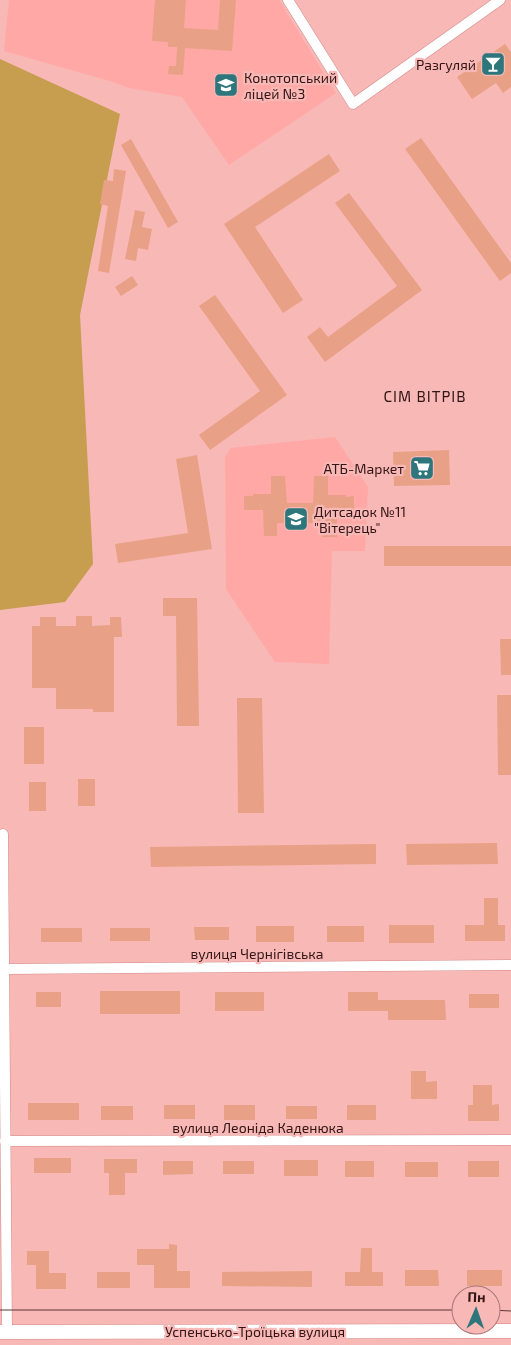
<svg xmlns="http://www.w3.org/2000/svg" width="511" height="1345" font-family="'Exo 2',sans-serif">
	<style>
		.built { fill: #ffa8a6 }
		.green { fill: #c79d50 }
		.building { fill: #e8a186 }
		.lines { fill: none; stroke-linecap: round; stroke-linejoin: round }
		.street-casing { stroke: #d48887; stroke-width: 11 }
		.secondary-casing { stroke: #d48887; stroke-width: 15 }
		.street { stroke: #fff; stroke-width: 10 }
		.secondary { stroke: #fff; stroke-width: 14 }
		.tram { stroke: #5c3737; stroke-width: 1 }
		.labels { text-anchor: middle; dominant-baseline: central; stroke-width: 4.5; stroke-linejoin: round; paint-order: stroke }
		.poi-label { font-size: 14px; fill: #321515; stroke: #f8b8b6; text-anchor: end }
		.street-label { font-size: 14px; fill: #321515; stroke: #f8b8b6 }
		.neighbourhood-label { font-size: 15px; letter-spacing: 1px; fill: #321515; stroke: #f8b8b6 }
	</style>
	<rect width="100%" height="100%" fill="#f8b8b6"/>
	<g class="built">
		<polygon points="9,0 279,0 336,93 229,165 182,97 129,88 113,82 4,51"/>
		<polygon points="335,437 368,487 365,551 332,551 329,664 275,662 226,589 225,457 231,448"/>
	</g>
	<polygon class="green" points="0,59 120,114 80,315 93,564 65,602 0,610"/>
	<g class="building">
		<polygon points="155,0 186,0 184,28 218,30 220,0 236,0 232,51 185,48 183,75 168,74 169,66 176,66 177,47 168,47 168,42 152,41"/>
		<polygon points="505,44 511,52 511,87 503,93 496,83 472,99 457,77"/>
		<polygon points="421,138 511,263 511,273 500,281 405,149"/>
		<polygon points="131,139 178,222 168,228 121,145"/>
		<polygon points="329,154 340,171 255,227 303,300 283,313 224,224"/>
		<polygon points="114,169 126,171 109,273 98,271 108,206 100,204 104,180 113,181"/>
		<polygon points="349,193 422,290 325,362 307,337 320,327 328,337 397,286 335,203"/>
		<polygon points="135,210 145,212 142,227 152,229 148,250 138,248 136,261 125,259"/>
		<polygon points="132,276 138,285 121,296 115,287"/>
		<polygon points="215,295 287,395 210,450 199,435 260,391 199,306"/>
		<polygon points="449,450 450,485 394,486 393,452"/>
		<polygon points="197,455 212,549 118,563 115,544 188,533 176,459"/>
		<polygon points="271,476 285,476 287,503 313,503 314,476 328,476 328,495 346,495 346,497 354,496 354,510 337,510 337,537 322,537 322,523 277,523 277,536 264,536 263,510 244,510 244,496 253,496 253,494 271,494"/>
		<rect x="384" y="546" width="127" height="20"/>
		<polygon points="163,598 197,598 199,726 177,726 176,616 163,616"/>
		<polygon points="76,616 92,616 92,626 110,625 110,617 121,617 122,637 114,637 114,712 93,712 93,709 56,709 56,688 32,688 32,626 40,626 40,617 56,617 56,626 76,626"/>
		<polygon points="500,639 511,639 511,675 501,675"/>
		<polygon points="497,695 511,695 511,775 498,775"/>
		<polygon points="237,698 262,698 264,813 238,813"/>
		<rect x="24" y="727" width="20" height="37"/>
		<rect x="78" y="779" width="17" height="27"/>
		<rect x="29" y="782" width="17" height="29"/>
		<polygon points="497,843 498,864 407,865 406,844"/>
		<polygon points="376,844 376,864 151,867 150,847"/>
		<polygon points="484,898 498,898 498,925 505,925 505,941 465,941 465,925 484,925"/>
		<rect x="389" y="925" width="45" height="18"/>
		<rect x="256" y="926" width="38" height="16"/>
		<rect x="327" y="926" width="37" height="16"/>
		<polygon points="194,927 229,927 229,940 195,940"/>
		<rect x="41" y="928" width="41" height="14"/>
		<rect x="110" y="928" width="40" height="13"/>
		<rect x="100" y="991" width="80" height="23"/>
		<rect x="36" y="992" width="25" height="15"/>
		<rect x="215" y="992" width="49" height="19"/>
		<polygon points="348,992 378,992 378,1000 445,1000 446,1020 388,1020 388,1011 348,1011"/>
		<rect x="469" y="994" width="30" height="14"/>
		<polygon points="411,1071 426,1071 426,1082 437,1081 437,1099 411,1099"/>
		<polygon points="473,1085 492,1085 492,1105 499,1104 499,1121 468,1121 468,1105 473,1105"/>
		<rect x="28" y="1103" width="51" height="17"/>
		<rect x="164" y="1105" width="31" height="14"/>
		<rect x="224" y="1105" width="31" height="15"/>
		<rect x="347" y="1105" width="29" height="15"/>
		<rect x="101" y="1106" width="32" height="14"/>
		<rect x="286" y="1106" width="31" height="13"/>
		<rect x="34" y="1158" width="37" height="15"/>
		<polygon points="104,1159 137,1159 137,1173 125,1173 125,1195 109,1195 109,1173 104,1173"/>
		<rect x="284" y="1160" width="34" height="16"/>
		<polygon points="163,1161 193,1161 193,1174 163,1175"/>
		<rect x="223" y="1161" width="31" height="13"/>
		<rect x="345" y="1161" width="29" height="16"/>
		<rect x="468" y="1161" width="31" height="16"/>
		<rect x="405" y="1162" width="33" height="15"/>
		<polygon points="169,1244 177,1245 177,1271 190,1271 190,1288 154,1288 154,1265 137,1265 137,1249 169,1249"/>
		<polygon points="361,1248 372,1248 372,1272 383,1272 383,1286 345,1286 345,1272 360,1272"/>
		<polygon points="27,1251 49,1251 49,1273 66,1273 66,1289 36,1289 36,1265 27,1265"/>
		<polygon points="405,1270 438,1270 439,1286 405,1286"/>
		<rect x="467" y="1270" width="35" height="16"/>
		<polygon points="312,1271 312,1287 222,1286 222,1272"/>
		<rect x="97" y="1272" width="33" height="16"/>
	</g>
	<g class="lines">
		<defs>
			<g id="street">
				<polyline points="288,0 353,104 500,0"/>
				<polyline points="3,834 7,1332"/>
				<polyline points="4,969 511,965"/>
				<polyline points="5,1141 511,1140"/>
			</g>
			<polyline id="secondary" points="0,1332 511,1331"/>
		</defs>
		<use href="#street" class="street-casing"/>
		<use href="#secondary" class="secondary-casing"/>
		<use href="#street" class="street"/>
		<use href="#secondary" class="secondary"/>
		<g class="tram">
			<polyline points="0,1310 461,1310"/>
			<polyline points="491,1310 511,1311"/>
		</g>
	</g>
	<defs>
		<symbol id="bar-square" viewBox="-11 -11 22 22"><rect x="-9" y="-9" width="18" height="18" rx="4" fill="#2d777c" stroke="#f8b8b6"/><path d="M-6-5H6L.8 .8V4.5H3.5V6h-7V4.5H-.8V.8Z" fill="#fff"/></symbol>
		<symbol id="school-square" viewBox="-11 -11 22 22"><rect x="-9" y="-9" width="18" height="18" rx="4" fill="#2d777c" stroke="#f8b8b6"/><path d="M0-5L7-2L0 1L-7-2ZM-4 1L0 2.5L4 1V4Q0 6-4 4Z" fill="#fff"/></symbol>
		<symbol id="supermarket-square" viewBox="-11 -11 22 22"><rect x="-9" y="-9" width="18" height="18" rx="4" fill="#2d777c" stroke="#f8b8b6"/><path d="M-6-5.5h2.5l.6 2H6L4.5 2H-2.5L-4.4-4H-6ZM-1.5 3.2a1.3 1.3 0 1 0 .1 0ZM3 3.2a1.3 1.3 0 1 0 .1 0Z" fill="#fff"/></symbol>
	</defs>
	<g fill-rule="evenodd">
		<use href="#bar-square" x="479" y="50" width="28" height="28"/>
		<use href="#school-square" x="212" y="71" width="28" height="28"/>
		<use href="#supermarket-square" x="408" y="454" width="28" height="28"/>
		<use href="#school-square" x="282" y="505" width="28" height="28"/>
	</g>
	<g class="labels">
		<g class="poi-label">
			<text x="476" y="64">Разгуляй</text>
			<text x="244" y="77" text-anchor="start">Конотопський<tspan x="244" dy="16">ліцей №3</tspan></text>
			<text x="404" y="468">АТБ-Маркет</text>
			<text x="314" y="511" text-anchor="start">Дитсадок №11<tspan x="314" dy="16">"Вітерець"</tspan></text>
		</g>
		<g class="street-label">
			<text x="257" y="953">вулиця Чернігівська</text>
			<text x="258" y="1127">вулиця Леоніда Каденюка</text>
			<text x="255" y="1331">Успенсько-Троїцька вулиця</text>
		</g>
		<g class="neighbourhood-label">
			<text x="425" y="396">СІМ ВІТРІВ</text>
		</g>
	</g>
	<g transform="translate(476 1310) rotate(2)"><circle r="24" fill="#f8b8b6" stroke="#a97776"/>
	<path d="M0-4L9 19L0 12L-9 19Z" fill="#2d777c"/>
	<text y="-8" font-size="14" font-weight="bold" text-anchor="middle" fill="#321515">Пн</text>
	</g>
</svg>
